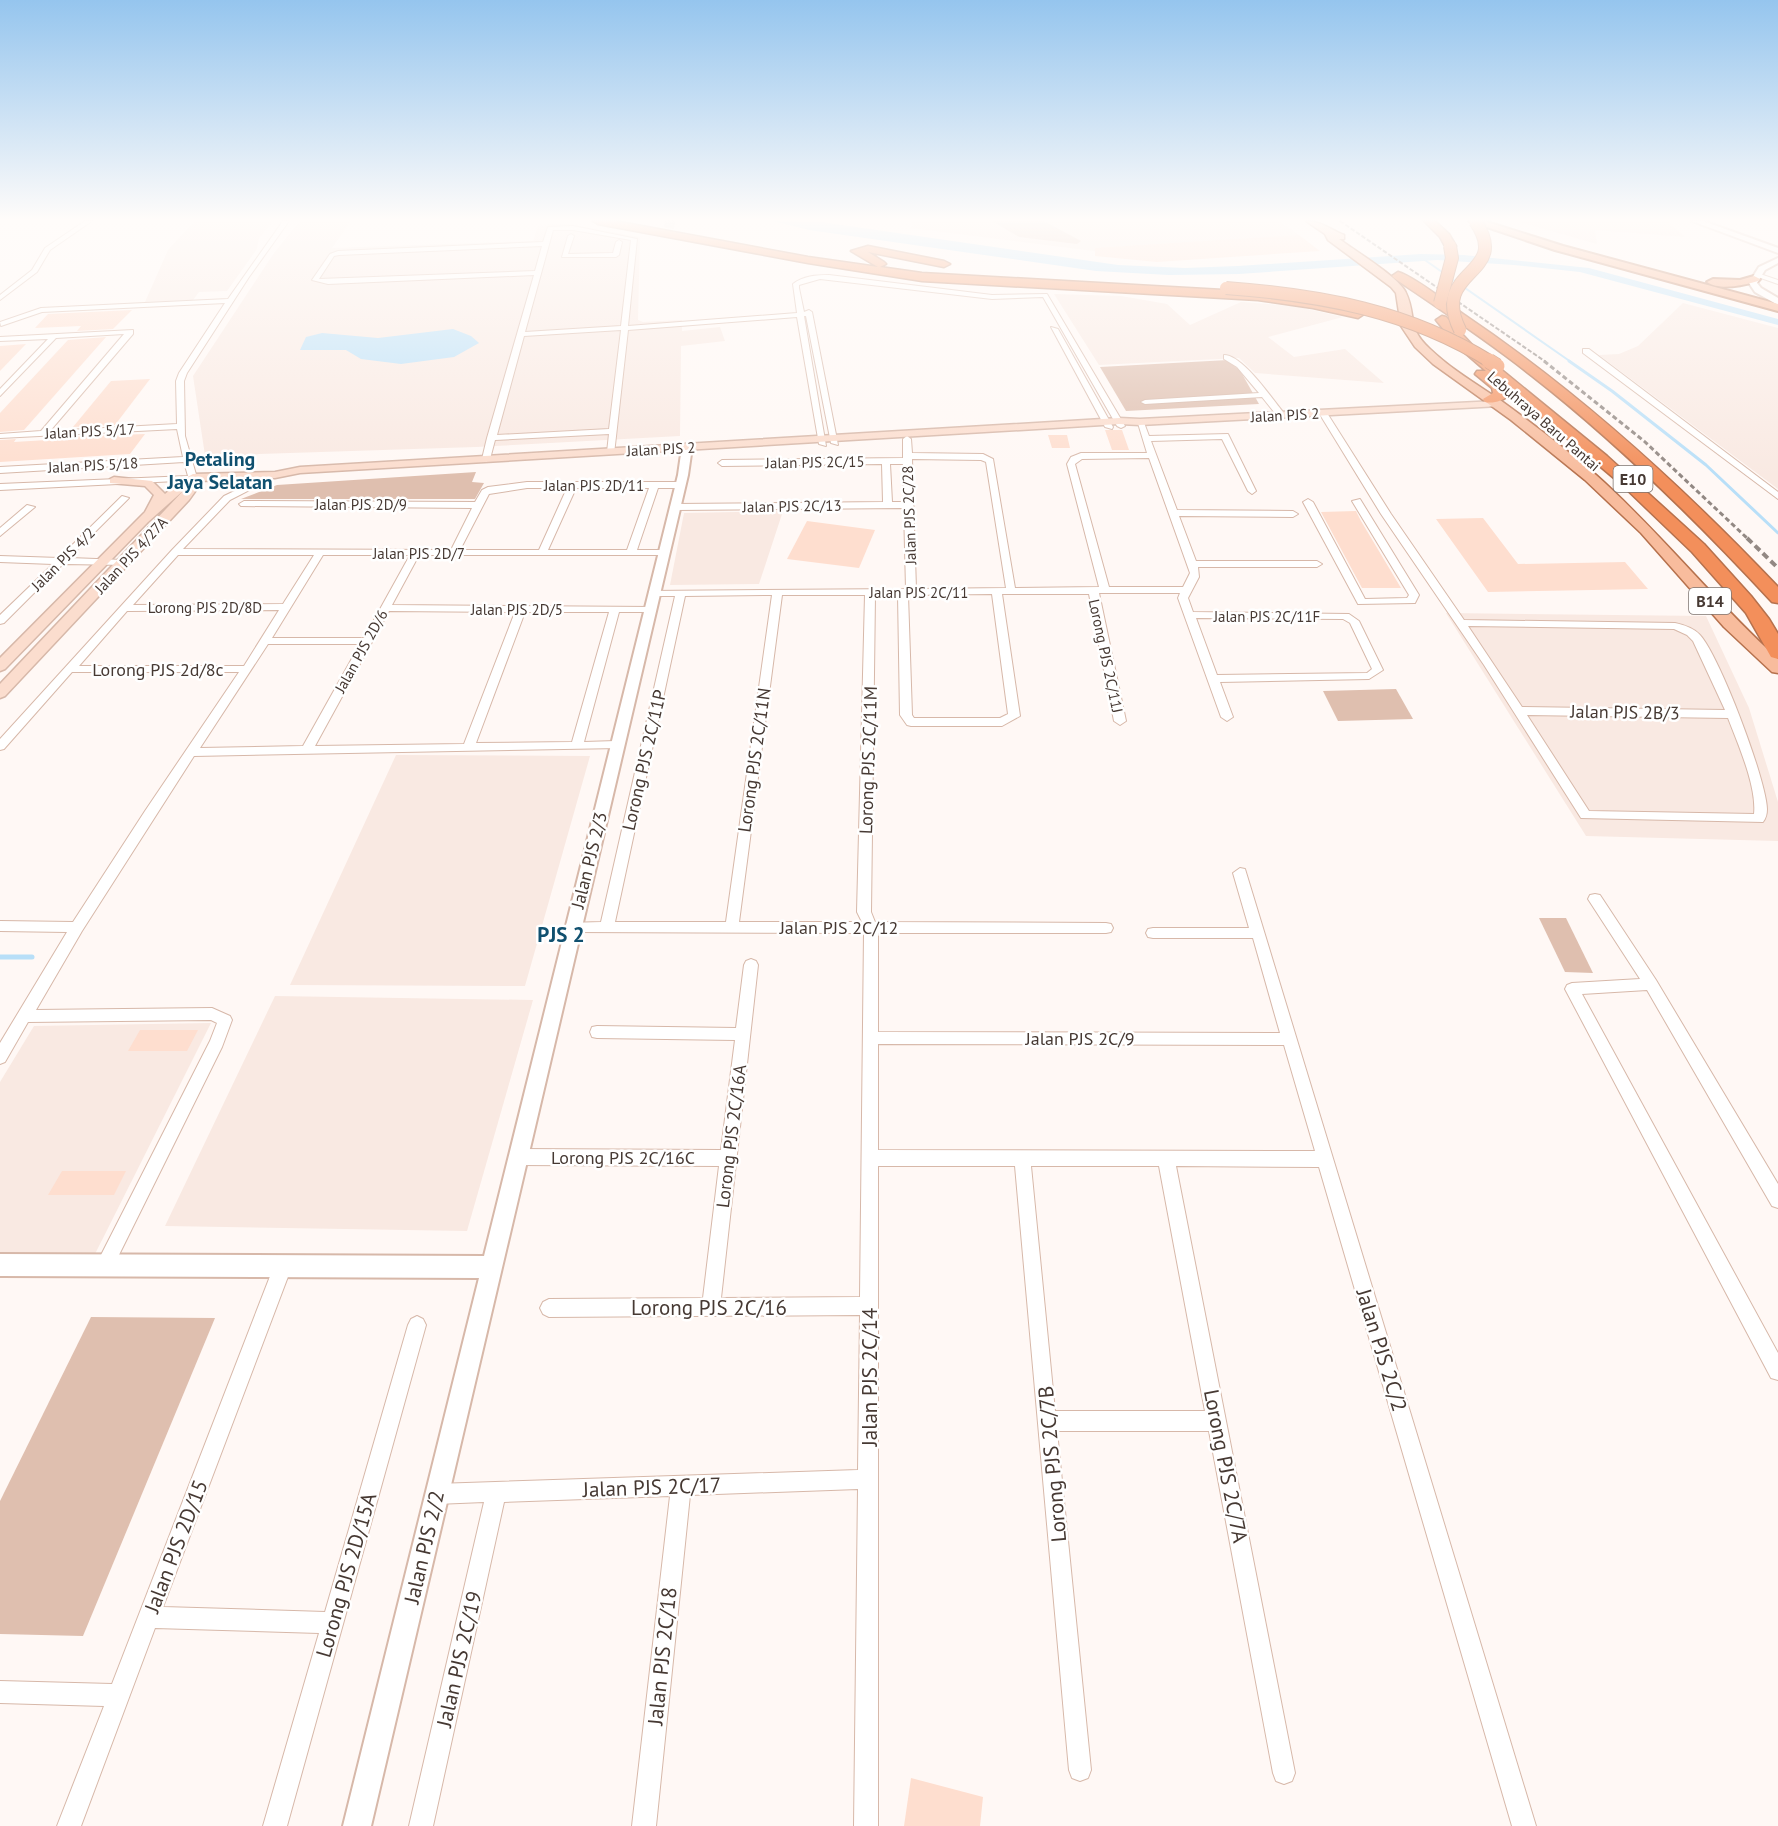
<svg xmlns="http://www.w3.org/2000/svg" width="1778" height="1826" font-family="'PT Sans',sans-serif">
	<style>
		.built { fill: #f9e9e2 }
		.green { fill: #dfbfaf }
		.water { fill: #b8dff8 }
		.lines { fill: none; stroke-linecap: round; stroke-linejoin: round }
		.stream-far2 { stroke: #b8dff8; stroke-width: 2 }
		.stream-far1 { stroke: #b8dff8; stroke-width: 3 }
		.stream { stroke: #b8dff8; stroke-width: 5 }
		.building { fill: #fedecf }
		.motorway-tunnel { stroke: #dad2ce; stroke-width: 12; stroke-dasharray: 12 6; stroke-linecap: butt }
		.minor-casing { stroke: #d7b8a9; stroke-width: 2 }
		.tertiary-casing { stroke: #d7b8a9; stroke-width: 4 }
		.secondary-casing { stroke: #d7b8a9; stroke-width: 3 }
		.primary-casing { stroke: #b6714d; stroke-width: 3 }
		.trunk-casing { stroke: #b6714d; stroke-width: 4 }
		.motorway-casing { stroke: #b6714d; stroke-width: 3 }
		.minor { fill: #fff; fill-rule: evenodd }
		.tertiary { fill: #fff; fill-rule: evenodd }
		.secondary { fill: #fbddce; fill-rule: evenodd }
		.primary { fill: #f8bc9d; fill-rule: evenodd }
		.trunk { fill: #f6a67c; fill-rule: evenodd }
		.motorway { fill: #f38f5b; fill-rule: evenodd }
		.rail-far2 { stroke: #928883; stroke-width: 2; stroke-dasharray: 4.5 2; stroke-linecap: butt }
		.rail-far1 { stroke: #928883; stroke-width: 3; stroke-dasharray: 5 3; stroke-linecap: butt }
		.rail { stroke: #928883; stroke-width: 4; stroke-dasharray: 7 4; stroke-linecap: butt }
		.motorway-bridge-far1-casing { stroke: #b6714d; stroke-width: 14; stroke-linecap: butt }
		.motorway-bridge-casing { stroke: #b6714d; stroke-width: 16; stroke-linecap: butt }
		.motorway-bridge-far1 { stroke: #f38f5b; stroke-width: 12 }
		.motorway-bridge { stroke: #f38f5b; stroke-width: 15 }
		.labels { text-anchor: middle; dominant-baseline: central; stroke-width: 5; stroke-linejoin: round; paint-order: stroke }
		.far-street-label { font-size: 15px; fill: #463933; stroke: #fff }
		.shield { fill: #fff; stroke: #7e7470; stroke-width: 1.5 }
		.shield-label { font-size: 16px; font-weight: bold; fill: #463933 }
		.street-label { font-size: 18px; fill: #463933; stroke: #fff }
		.far-district-label { font-size: 20px; font-weight: bold; fill: #10506f; stroke: #fff }
		.quarter-label { font-size: 21px; font-weight: bold; fill: #10506f; stroke: #fff }
		.near-street-label { font-size: 21px; fill: #463933; stroke: #fff }
	</style>
	<rect width="100%" height="100%" fill="#fff8f5"/>
	<g class="built">
		<polygon points="194,221 273,221 259,238 257,249 227,291 199,292 193,300 145,302 168,250"/>
		<polygon points="300,221 351,221 332,248 533,241 538,226 562,223 640,237 638,320 643,322 682,320 682,331 720,327 725,341 681,346 680,436 476,447 259,454 206,462 193,376 274,253"/>
		<polygon points="913,221 992,221 1019,237 1080,241 1044,221 1279,221 1299,235 1133,256 911,228"/>
		<polygon points="1516,221 1667,221 1685,237 1595,230 1597,244"/>
		<polygon points="1054,294 1121,296 1167,304 1190,325 1241,302 1294,306 1343,317 1268,337 1294,357 1345,349 1384,383 1255,373 1239,358 1099,365"/>
		<polygon points="1683,303 1778,328 1778,489 1599,355 1619,354 1638,346"/>
		<polygon points="783,511 759,584 670,585 684,513"/>
		<polygon points="1446,613 1706,616 1749,708 1778,802 1778,841 1586,836"/>
		<polygon points="396,755 590,756 525,986 290,985"/>
		<polygon points="275,996 533,1000 467,1231 165,1226"/>
		<polygon points="211,1023 95,1254 0,1253 0,1082 34,1026"/>
	</g>
	<g class="green">
		<polygon points="992,221 1044,221 1081,241 1077,244 1019,237"/>
		<polygon points="1228,360 1241,372 1259,404 1126,411 1100,367"/>
		<polygon points="476,472 472,482 484,483 475,499 241,499 277,485"/>
		<polygon points="1396,689 1413,719 1338,721 1323,691"/>
		<polygon points="1539,918 1566,918 1593,973 1565,972"/>
		<polygon points="91,1317 215,1318 83,1636 0,1634 0,1501"/>
	</g>
	<g class="water">
		<polygon points="773,221 821,222 1118,265 1185,268 1238,266 1421,254 1464,255 1589,268 1778,319 1778,325 1580,272 1514,265 1437,260 1239,274 1169,275 1096,271 809,230"/>
		<polygon points="453,329 471,336 479,343 454,357 401,364 361,359 346,350 300,350 306,337 322,333 378,338"/>
	</g>
	<g class="lines">
		<polyline class="stream-far2" points="1422,258 1571,362"/>
		<polyline class="stream-far1" points="1569,361 1612,391 1706,465 1778,533"/>
		<polyline class="stream" points="0,957 32,957"/>
	</g>
	<g class="building">
		<polygon points="1299,235 1320,251 1157,262 1095,256 1095,248"/>
		<polygon points="132,310 113,329 77,331 81,326 35,328 48,314"/>
		<polygon points="106,337 24,430 0,432 0,413 68,340"/>
		<polygon points="26,344 0,371 0,346"/>
		<polygon points="150,379 115,425 73,427 111,381"/>
		<polygon points="1105,430 1122,430 1129,450 1112,450"/>
		<polygon points="145,434 130,454 0,462 0,440 16,439 14,442 64,439 66,437"/>
		<polygon points="1048,435 1067,435 1070,448 1052,448"/>
		<polygon points="1356,511 1361,521 1401,588 1362,588 1321,512"/>
		<polygon points="1483,518 1518,564 1625,562 1648,589 1488,592 1436,519"/>
		<polygon points="807,521 875,530 859,568 787,559"/>
		<polygon points="140,1030 198,1030 187,1051 128,1051"/>
		<polygon points="62,1171 126,1171 114,1195 48,1195"/>
		<polygon points="911,1778 983,1797 980,1826 904,1826"/>
	</g>
	<g class="lines">
		<polyline class="motorway-tunnel" points="665,221 675,223"/>
		<defs>
			<g id="minor">
				<polygon points="85,221 92,221 50,250 37,272 0,300 0,295 32,270 45,248"/>
				<polygon points="283,221 289,221 249,277 187,373 184,381 185,436 197,478 196,480 0,490 0,484 188,476 184,462 0,473 0,467 183,457 177,429 0,438 0,434 41,431 124,334 56,338 0,396 0,389 48,339 0,341 0,337 133,330 133,334 50,431 177,424 176,381 179,373 225,303 42,312 1,326 0,322 41,308 228,299"/>
				<path d="M573,226L637,239L628,326L797,313L793,284C803,276 816,275 829,275L992,295L1047,294L1125,426L1121,428L1117,426L1043,297L992,299L820,279L799,285V288L804,312L809,310L812,312L838,445L831,443L806,316H804L826,446L819,444L797,317L628,330L614,454L607,452L609,434L495,440L490,459L486,462L482,459L487,438L534,275L328,284L312,280L330,254L338,251L543,242L548,227ZM553,230H573L631,240L621,326L525,332ZM542,246L535,271L319,279L334,256L339,255ZM621,330L609,429L497,435L524,336Z"/>
				<polygon points="571,234 574,236 568,254 613,253 616,242 619,240 622,242 619,255 616,257 562,257 568,236"/>
				<polygon points="1757,273 1778,280 1778,284 1755,276"/>
				<polygon points="1051,327 1058,329 1113,427 1112,429 1105,427"/>
				<polygon points="1583,349 1589,349 1778,492 1778,499 1583,353"/>
				<path d="M1224,355C1243,355 1272,399 1284,413V417H1278L1262,397L1145,404L1141,402L1145,400L1259,393L1237,367L1224,359Z"/>
				<path d="M1320,411L1327,413L1391,514L1464,620L1675,623C1684,625 1694,628 1700,635C1720,657 1766,779 1767,809C1767,814 1766,818 1763,822L1581,818L1484,665L1381,514L1319,413ZM1468,626L1674,629L1687,635L1693,641L1725,710L1522,707ZM1527,715L1728,718C1738,744 1757,787 1754,814L1589,811Z"/>
				<path d="M1137,420H1143L1149,436L1228,434L1256,491L1252,494L1248,491L1222,439L1151,441L1177,510L1293,511L1298,514L1293,517L1179,516L1196,561H1317L1322,564L1317,567H1198L1199,577L1188,598L1193,612L1349,614L1359,621L1383,670L1369,679L1220,682L1233,717L1227,721L1221,717L1178,598L1180,593H1099L1126,721L1120,725L1114,721L1089,594H1002L1020,716L1002,726H911L907,725L900,715L898,595H875L871,912L875,922L1106,923L1111,924L1113,928L1111,932L1106,933H878V1032L1280,1033L1253,938H1153L1148,937L1146,933L1148,929L1153,928H1249L1233,873L1240,868L1245,869L1536,1826H1512L1319,1167L1176,1166L1295,1773L1292,1781L1284,1784L1276,1781L1273,1773L1209,1431H1057L1091,1770L1088,1778L1080,1781L1072,1778L1069,1770L1015,1166H878V1826H854L858,1489L690,1495L656,1826H632L670,1496L504,1502L433,1826H409L484,1502L436,1504L429,1501L426,1494L429,1487L436,1484L858,1470L860,1315L549,1317L543,1314L540,1308L543,1302L549,1299L703,1298L719,1166L517,1165L511,1162L509,1157L511,1152L517,1149L721,1150L735,1040L597,1038L592,1037L590,1032L592,1027L597,1026L736,1028L744,965L746,961L751,959L756,961L758,965L721,1298L860,1297L864,933L572,932L567,931L565,927L567,923L601,922L675,596H653L649,595V591L906,589L904,508L675,510L670,507L675,504L883,502L882,464L722,466L718,463L722,460L903,458V439L907,436L911,439L912,453L983,454L993,459L1015,588L1099,587L1067,464L1071,457L1081,453H1147ZM1149,458L1190,573L1183,587H1109L1075,464L1082,459ZM912,459L981,460L986,462L1006,588L916,589ZM890,464H903L904,502H892ZM992,594L1008,714L1000,718H914L912,715L908,595ZM772,595L726,922H615L685,596ZM782,595H865L857,912L862,922H739ZM1196,618L1343,619L1350,623L1372,669L1367,673L1217,675ZM878,1044L1284,1045L1315,1151L878,1150ZM1031,1166H1159L1205,1411H1055Z"/>
				<path d="M272,473L279,475L230,500L183,549L451,550L472,508L241,506L239,504L244,501L475,502L482,490L488,487L527,482H680L684,485L680,488H658L637,550H663L666,551V555H419L392,605L653,607V611L649,612H619L584,742L616,741L620,742L622,745L620,748L194,756L82,931L36,1010L212,1008L230,1016L232,1020L222,1047L111,1271L105,1274L99,1271L96,1265L99,1259L210,1041L217,1023L211,1020L28,1022L5,1062L0,1064V1043L67,932L0,931V921L73,922L145,811L239,672H72L4,749L0,750V739L172,550L224,496ZM527,488H567L539,550H460L489,494ZM576,488H649L627,550H548ZM178,555H314L283,604L133,605ZM323,555H410L364,638H272ZM279,610L244,666H79L127,611ZM389,611L515,612L464,744L315,746ZM525,612H609L572,742L476,743ZM268,644H360L303,746L200,748Z"/>
				<polygon points="122,496 129,498 69,558 124,560 127,561 127,565 63,564 4,623 0,624 0,615 53,564 0,562 0,556 59,558"/>
				<polygon points="1308,499 1313,502 1365,599 1407,598 1409,595 1352,501 1360,499 1419,595 1415,603 1358,604 1303,502"/>
				<polygon points="27,505 35,507 0,536 0,528"/>
				<polygon points="1595,894 1600,895 1656,980 1778,1184 1778,1208 1772,1206 1647,990 1582,994 1778,1353 1778,1380 1771,1378 1565,989 1567,985 1572,983 1640,979 1588,899 1590,895"/>
				<polygon points="283,1257 289,1260 292,1266 163,1607 325,1612 408,1325 411,1319 417,1316 423,1319 426,1325 287,1826 263,1826 319,1633 155,1628 81,1826 57,1826 104,1706 0,1703 0,1681 112,1684 274,1266 277,1260"/>
			</g>
			<g id="tertiary">
				<polygon points="1692,221 1703,221 1778,248 1778,253"/>
				<polygon points="1778,258 1778,263 1765,270 1757,283 1761,288 1778,298 1778,305 1755,292 1749,283 1759,267"/>
				<polygon points="687,444 692,447 688,475 371,1826 343,1826 479,1278 0,1276 0,1254 484,1256 678,475 682,447"/>
			</g>
			<polygon id="secondary" points="1496,401 1501,404 1500,406 1140,425 1119,424 300,473 275,478 199,481 199,486 189,500 5,696 0,698 0,684 184,490 148,522 5,669 0,671 0,658 145,512 154,495 145,486 110,483 110,479 114,477 152,481 165,494 182,480 193,474 275,472 300,467 1119,418 1140,419"/>
			<path id="primary" d="M1306,221C1321,221 1331,230 1344,235V239H1339C1354,250 1400,278 1406,293C1417,317 1406,327 1430,349C1451,369 1476,384 1500,400C1533,424 1566,449 1596,475C1661,533 1714,601 1778,659V673L1772,672L1724,627L1641,533L1585,480L1511,420L1433,364L1415,347L1401,326L1396,293L1391,287L1328,240L1325,234Z"/>
			<g id="trunk">
				<polygon points="1469,221 1484,221 1563,246 1778,304 1778,311 1555,250"/>
				<path d="M1754,276L1760,279L1758,281C1744,285 1720,291 1707,282L1713,279L1740,280Z"/>
			</g>
			<g id="motorway">
				<polygon points="593,221 615,221 808,257 878,267 851,251 868,246 944,261 950,264 944,267 868,252 884,262 886,264 880,267 922,273 1258,292 1313,300 1362,311 1364,314 1358,318 1313,308 1258,300 922,281 808,263 598,224"/>
				<polygon points="1424,221 1435,221 1449,234 1456,246 1454,248 1446,248 1440,237"/>
				<path d="M1398,272C1415,277 1447,303 1463,314C1579,392 1682,486 1778,587V603L1772,602C1697,521 1619,444 1532,376C1488,341 1441,310 1394,278L1392,276Z"/>
				<path d="M1442,316L1446,317L1476,349L1607,456L1704,544L1751,596L1769,619L1778,634V659L1771,657L1746,613L1692,552L1621,484L1504,385L1508,395C1504,401 1492,404 1485,402L1483,399L1493,393L1492,388L1475,374L1477,371H1486L1456,345L1436,320Z"/>
			</g>
		</defs>
		<use href="#minor" class="minor-casing"/>
		<use href="#tertiary" class="tertiary-casing"/>
		<use href="#secondary" class="secondary-casing"/>
		<use href="#primary" class="primary-casing"/>
		<use href="#trunk" class="trunk-casing"/>
		<use href="#motorway" class="motorway-casing"/>
		<use href="#minor" class="minor"/>
		<use href="#tertiary" class="tertiary"/>
		<use href="#secondary" class="secondary"/>
		<use href="#primary" class="primary"/>
		<use href="#trunk" class="trunk"/>
		<use href="#motorway" class="motorway"/>
		<polyline class="rail-far2" points="1340,221 1546,362"/>
		<polyline class="rail-far1" points="1544,361 1644,441 1748,539"/>
		<polyline class="rail" points="1747,538 1778,568"/>
		<defs>
			<g id="motorway-bridge-far1">
				<path d="M1226,288C1321,295 1410,311 1491,362"/>
				<polyline points="1440,303 1452,258 1450,246"/>
				<path d="M1460,330C1429,268 1513,276 1475,221"/>
			</g>
			<polyline id="motorway-bridge" points="1489,361 1497,366"/>
		</defs>
		<use href="#motorway-bridge-far1" class="motorway-bridge-far1-casing"/>
		<use href="#motorway-bridge" class="motorway-bridge-casing"/>
		<use href="#motorway-bridge-far1" class="motorway-bridge-far1"/>
		<use href="#motorway-bridge" class="motorway-bridge"/>
	</g>
	<linearGradient id="sky" x2="0" y2="1"><stop stop-color="#95c5ee"/><stop offset="0.46" stop-color="#fffcfa"/><stop offset="1" stop-color="#fffcfa" stop-opacity="0"/></linearGradient>
	<rect width="1778" height="477" fill="url(#sky)"/>
	<g class="labels">
		<g class="far-street-label">
			<text transform="translate(1285 415) rotate(-3)">Jalan PJS 2</text>
			<text transform="translate(1544 421) rotate(41)">Lebuhraya Baru Pantai</text>
			<text transform="translate(90 431) rotate(-3)">Jalan PJS 5/17</text>
			<text transform="translate(661 449) rotate(-3)">Jalan PJS 2</text>
			<text transform="translate(815 462) rotate(-1)">Jalan PJS 2C/15</text>
			<text transform="translate(93 465) rotate(-3)">Jalan PJS 5/18</text>
			<text x="594" y="485">Jalan PJS 2D/11</text>
			<text x="361" y="504">Jalan PJS 2D/9</text>
			<text transform="translate(792 506) rotate(-1)">Jalan PJS 2C/13</text>
			<text transform="translate(909 515) rotate(-92)">Jalan PJS 2C/28</text>
			<text x="419" y="553">Jalan PJS 2D/7</text>
			<text transform="translate(131 555) rotate(-47)">Jalan PJS 4/27A</text>
			<text transform="translate(63 559) rotate(-45)">Jalan PJS 4/2</text>
			<text x="919" y="592">Jalan PJS 2C/11</text>
			<text x="205" y="607">Lorong PJS 2D/8D</text>
			<text x="517" y="609">Jalan PJS 2D/5</text>
			<text x="1267" y="616">Jalan PJS 2C/11F</text>
			<text transform="translate(361 651) rotate(-61)">Jalan PJS 2D/6</text>
			<text transform="translate(1106 656) rotate(78)">Lorong PJS 2C/11J</text>
		</g>
		<g class="shield">
			<rect x="1613.5" y="466" width="39" height="26" rx="4.5"/>
			<rect x="1689" y="588" width="42" height="26" rx="4.5"/>
		</g>
		<g class="shield-label">
			<text x="1633" y="479">E10</text>
			<text x="1710" y="601">B14</text>
		</g>
		<g class="street-label">
			<text x="158" y="669">Lorong PJS 2d/8c</text>
			<text transform="translate(1625 712) rotate(1)">Jalan PJS 2B/3</text>
			<text transform="translate(644 760) rotate(-77)">Lorong PJS 2C/11P</text>
			<text transform="translate(754 760) rotate(-82)">Lorong PJS 2C/11N</text>
			<text transform="translate(868 760) rotate(-88)">Lorong PJS 2C/11M</text>
			<text transform="translate(589 860) rotate(-76)">Jalan PJS 2/3</text>
			<text x="839" y="927">Jalan PJS 2C/12</text>
			<text x="1080" y="1038">Jalan PJS 2C/9</text>
			<text transform="translate(731 1136) rotate(-83)">Lorong PJS 2C/16A</text>
			<text x="623" y="1157">Lorong PJS 2C/16C</text>
		</g>
		<g class="far-district-label">
			<text x="220" y="459">Petaling<tspan x="220" dy="23">Jaya Selatan</tspan></text>
		</g>
		<g class="quarter-label">
			<text x="561" y="934">PJS 2</text>
		</g>
		<g class="near-street-label">
			<text x="709" y="1307">Lorong PJS 2C/16</text>
			<text transform="translate(1382 1350) rotate(73)">Jalan PJS 2C/2</text>
			<text transform="translate(869 1377) rotate(-90)">Jalan PJS 2C/14</text>
			<text transform="translate(1052 1464) rotate(-95)">Lorong PJS 2C/7B</text>
			<text transform="translate(1226 1466) rotate(79)">Lorong PJS 2C/7A</text>
			<text transform="translate(652 1487) rotate(-2)">Jalan PJS 2C/17</text>
			<text transform="translate(176 1546) rotate(-69)">Jalan PJS 2D/15</text>
			<text transform="translate(424 1547) rotate(-77)">Jalan PJS 2/2</text>
			<text transform="translate(346 1575) rotate(-74)">Lorong PJS 2D/15A</text>
			<text transform="translate(662 1656) rotate(-84)">Jalan PJS 2C/18</text>
			<text transform="translate(459 1659) rotate(-77)">Jalan PJS 2C/19</text>
		</g>
	</g>
</svg>
